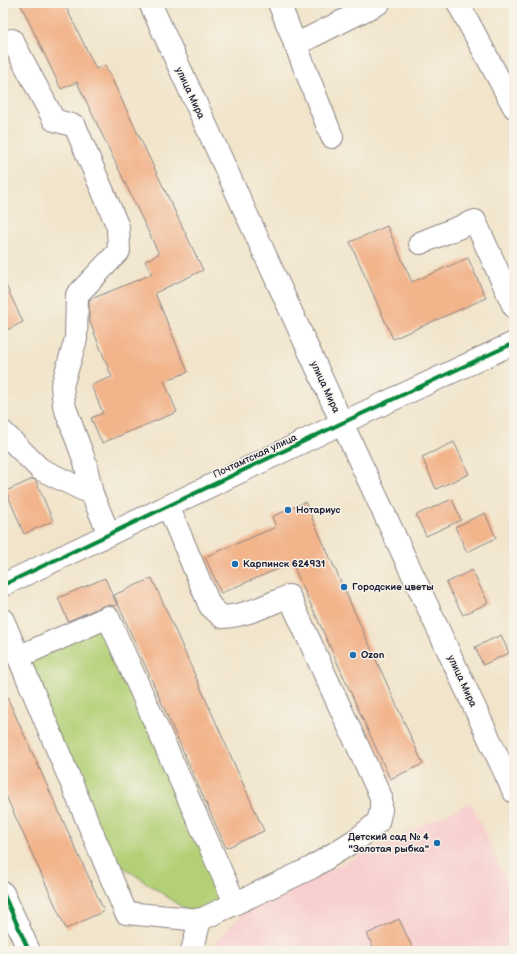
<svg xmlns="http://www.w3.org/2000/svg" width="517" height="954" font-family="'Balsamiq Sans',sans-serif">
	<style>
		.built { fill: #f7d0cf }
		.green { fill: #b3d076; stroke: #6a7958 }
		.building { fill: #f2b48b }
		.lines { fill: none; stroke-linecap: round; stroke-linejoin: round }
		.minor-casing { stroke: #8a8382; stroke-width: 24 }
		.major-casing { stroke: #8a8382; stroke-width: 24 }
		.minor { stroke: #fff; stroke-width: 22 }
		.major { stroke: #fff; stroke-width: 22 }
		.cycleway-casing { stroke: #f7f3e8; stroke-width: 6 }
		.cycleway { stroke: #00873e; stroke-width: 4 }
		.poi-dot { fill: #1f6fb2; stroke: #f7f3e8; stroke-width: 1.5 }
		.labels { text-anchor: middle; dominant-baseline: central; stroke-width: 3; stroke-linejoin: round; paint-order: stroke }
		.street-label { font-size: 10px; fill: #22223b; stroke: #f7f3e8 }
		.poi-label { font-size: 10px; font-weight: bold; fill: #22223b; stroke: #f7f3e8; text-anchor: start }
	</style>
	<rect width="100%" height="100%" fill="#f7f3e8"/>
	<filter id="ink" filterUnits="userSpaceOnUse"><feTurbulence type="fractalNoise" baseFrequency=".025" numOctaves="2"/><feDisplacementMap in="SourceGraphic" scale="8" xChannelSelector="R" yChannelSelector="G"/><feConvolveMatrix kernelMatrix="1 2 1 2 8 2 1 2 1" color-interpolation-filters="sRGB"/></filter>
	<filter id="wash" filterUnits="userSpaceOnUse"><feTurbulence type="fractalNoise" baseFrequency=".012" numOctaves="4" result="noise"/><feDisplacementMap in="SourceGraphic" scale="16" xChannelSelector="R" yChannelSelector="G"/><feGaussianBlur stdDeviation="0.9" result="paint"/><feColorMatrix in="noise" values="0 0 0 0 0 0 0 0 0 0 0 0 0 0 0 0 0 1.4 0 .05"/><feComposite in="paint" operator="in"/></filter>
	<g filter="url(#wash)">
		<rect width="100%" height="100%" fill="#f1e4ca"/>
		<polygon class="built" points="471,802 514,898 514,951 213,951 216,941 245,911"/>
		<polygon class="green" points="105,623 225,898 192,914 109,857 24,659"/>
		<g id="blocks">
			<g class="building">
				<polygon points="20,3 64,3 96,69 105,65 203,270 155,293 188,372 164,381 177,412 102,443 91,418 103,413 91,385 112,377 89,320 89,300 152,274 145,261 159,254 77,82 61,89"/>
				<polygon points="387,226 412,282 468,258 486,298 393,339 350,242"/>
				<polygon points="3,279 23,322 3,332"/>
				<polygon points="454,442 469,474 436,489 422,457"/>
				<polygon points="33,479 36,481 53,521 24,534 6,491"/>
				<polygon points="452,499 461,520 426,536 416,515"/>
				<polygon points="305,502 423,764 390,779 292,563 221,593 205,557 276,527 272,517"/>
				<polygon points="485,513 496,538 467,552 455,527"/>
				<polygon points="472,570 488,603 463,615 446,583"/>
				<polygon points="105,578 117,605 114,606 109,605 103,606 68,621 58,598"/>
				<polygon points="152,578 264,831 226,848 114,595"/>
				<polygon points="501,635 509,653 483,665 475,647"/>
				<polygon points="3,688 104,911 66,929 3,789"/>
				<polygon points="399,919 414,951 375,951 367,934"/>
			</g>
		</g>
	</g>
	<g filter="url(#ink)">
		<use href="#blocks" fill-opacity="0" stroke="#8a8382" stroke-width="1"/>
		<g class="lines">
			<defs>
				<g id="minor">
					<polyline points="279,3 332,137"/>
					<polyline points="458,3 514,107"/>
					<polyline points="3,45 12,40 54,120 75,126 118,227 119,251 77,295 76,339 62,386 64,405 85,462 92,494 109,534"/>
					<polyline points="295,45 379,3"/>
					<polyline points="420,243 475,221 514,307"/>
					<polyline points="3,432 40,469 92,494"/>
					<path d="M168,506L210,606L222,617C246,616 267,605 289,596L381,797V810L378,822L360,837L311,868L200,920L192,951"/>
					<polyline points="3,585 342,423 514,343"/>
					<polyline points="3,620 126,913 200,920"/>
					<polyline points="18,657 108,617 235,903"/>
					<polyline points="3,893 29,951"/>
				</g>
				<polyline id="major" points="150,3 342,423 514,792"/>
			</defs>
			<use href="#minor" class="minor-casing"/>
			<use href="#major" class="major-casing"/>
			<use href="#minor" class="minor"/>
			<use href="#major" class="major"/>
			<defs>
				<g id="cycleway">
					<polyline points="3,585 342,423 514,343"/>
					<polyline points="3,893 29,951"/>
				</g>
			</defs>
			<use href="#cycleway" class="cycleway-casing"/>
			<use href="#cycleway" class="cycleway"/>
		</g>
	</g>
	<g class="poi-dot">
		<circle cx="288" cy="510" r="4"/>
		<circle cx="235" cy="564" r="4"/>
		<circle cx="344" cy="587" r="4"/>
		<circle cx="353" cy="655" r="4"/>
		<circle cx="437" cy="843" r="4"/>
	</g>
	<g class="labels">
		<g class="street-label">
			<text transform="translate(190 93) rotate(65)">улица Мира</text>
			<text transform="translate(325 387) rotate(65)">улица Мира</text>
			<text transform="translate(255 456) rotate(-25)">Почтамтская улица</text>
			<text transform="translate(462 681) rotate(65)">улица Мира</text>
		</g>
		<g class="poi-label">
			<text x="296" y="510">Нотариус</text>
			<text x="243" y="564">Карпинск 624931</text>
			<text x="352" y="587">Городские цветы</text>
			<text x="361" y="655">Ozon</text>
			<text x="429" y="837" text-anchor="end">Детский сад № 4<tspan x="429" dy="12">"Золотая рыбка"</tspan></text>
		</g>
	</g>
	<rect width="517" height="954" fill="none" stroke="#f7f3e8" stroke-width="16"/>
</svg>
